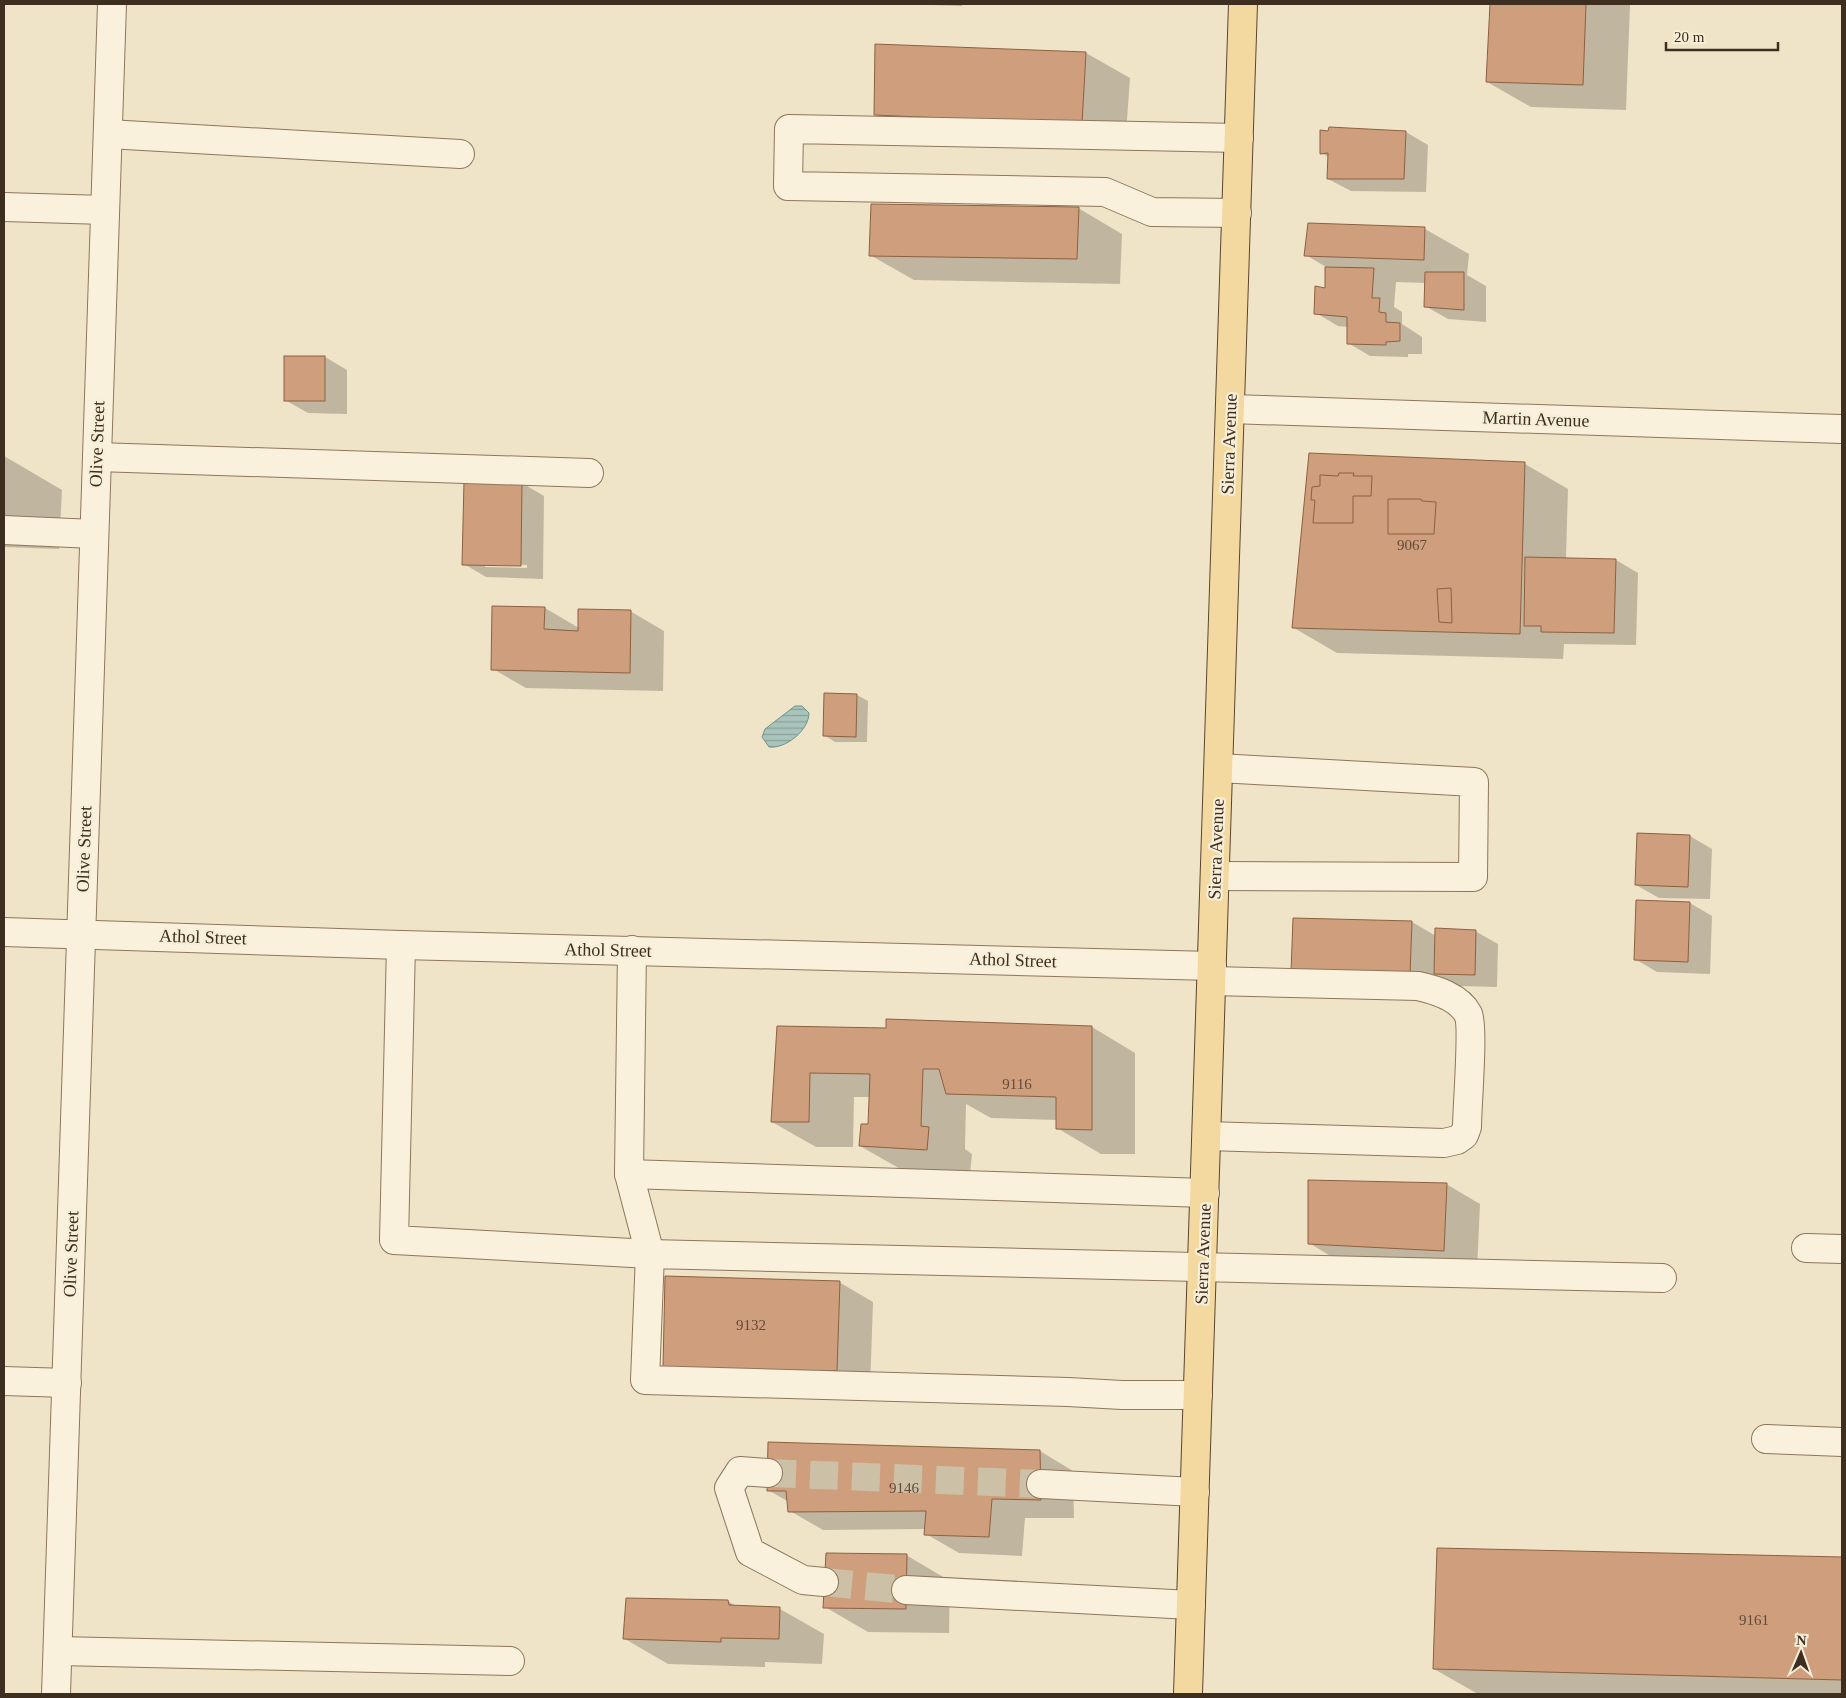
<svg xmlns="http://www.w3.org/2000/svg" width="1846" height="1698" font-family="'Times New Roman',serif">
  <defs>
    <pattern id="water-rules" width="6" height="5" patternUnits="userSpaceOnUse" patternTransform="scale(1.25)"><rect width="6" height="5" fill="#a9c4bc"/><path d="M0 2.5h6" fill="none" stroke="#8ba098"/></pattern>
  </defs>
  <rect width="100%" height="100%" fill="#f0e4c8"/>
  <path fill="url(#water-rules)" stroke="#6f938a" d="M795 706H802L809 713C809 730 786 749 769 747L762 737 765 729Z"/>
  <g fill="#0003" fill-rule="evenodd">
    <path d="M899 4H962V6Z"/>
    <path d="M1491 4H1630L1626 110 1531 107 1487 82Z"/>
    <path d="M1086 53 1130 78 1125 148 919 140 875 114Z"/>
    <path d="M1330 128 1406 132 1428 145 1426 192 1351 191 1328 179 1329 157 1321 153Z"/>
    <path d="M1078 208 1122 234 1120 284 914 280 870 255Z"/>
    <path d="M1425 229 1469 254 1467 275 1486 286V322L1448 319 1425 306 1426 283 1396 282 1394 307 1402 312V324L1422 337V354H1408V357L1370 356 1348 343V327L1338 326 1316 313 1326 289V267L1306 255Z"/>
    <path d="M325 357 347 370V414L308 413 285 400Z"/>
    <path d="M4 456 62 490 59 549 4 547Z"/>
    <path d="M1525 464 1568 489 1566 559 1616 560 1638 573 1636 645 1564 644 1563 659 1337 653 1294 628Z"/>
    <path d="M522 483 544 496 543 579 486 577 464 564ZM485 564 527 565V568L485 567Z"/>
    <path d="M545 608 579 628 630 611 664 631 663 691 526 688 493 669Z"/>
    <path d="M857 695 868 701 867 742H835L824 735Z"/>
    <path d="M1690 836 1712 849 1710 899 1659 898 1636 885Z"/>
    <path d="M1690 903 1712 916 1710 974 1657 972 1635 959Z"/>
    <path d="M1412 922 1436 936 1475 931 1498 944 1497 987 1457 986 1444 978V994L1326 991Z"/>
    <path d="M1092 1027 1135 1053V1154H1101L1057 1128V1120L991 1118 966 1104 965 1149 972 1154 970 1174 904 1171 860 1146 869 1125 870 1097H854L853 1147H816L772 1122 779 1028 888 1029Z"/>
    <path d="M1446 1184 1480 1204 1477 1270 1342 1263 1309 1243Z"/>
    <path d="M839 1282 873 1302 870 1390 698 1387Z"/>
    <path d="M1040 1451 1073 1471 1074 1518H1025L1022 1556 959 1553 926 1534V1529L823 1530 790 1511 789 1502 768 1490Z"/>
    <path d="M1439 1550 1842 1558V1694H1478L1434 1669Z"/>
    <path d="M906 1555 950 1581 949 1633 868 1632 825 1607Z"/>
    <path d="M728 1601 737 1607 780 1609 824 1634 822 1664 765 1662V1667L668 1664 625 1639Z"/>
  </g>
  <g fill="#cf9f7d" stroke="#8d5f41">
    <path d="M1490 4H1586L1583 85 1486 82Z"/>
    <path d="M875 44 1086 52 1082 124 874 115Z"/>
    <path d="M1329 127 1406 131 1404 179H1327L1328 153 1320 154V130L1328 131Z"/>
    <path d="M871 204 1079 207 1077 259 869 256Z"/>
    <path d="M1308 223 1425 227 1424 260 1304 256Z"/>
    <path d="M1325 267 1374 268 1372 298H1380L1379 312 1386 313V322L1400 323V341L1386 342V345L1347 344V317L1314 314 1315 286 1325 288Z"/>
    <path d="M1425 272H1464V310L1424 307Z"/>
    <rect x="284" y="356" width="41" height="45"/>
    <path d="M1309 453 1525 462 1520 634 1292 628Z"/>
    <path d="M1339 473H1354L1353 476H1372L1371 496H1353V523H1313L1315 500H1311L1312 487 1320 486V475L1338 476Z"/>
    <path d="M464 481 522 482 521 566 462 565Z"/>
    <path d="M1388 499H1421L1422 501 1436 502 1434 534H1388Z"/>
    <path d="M1525 557 1616 559 1614 633 1541 632V626H1524Z"/>
    <path d="M1451 588 1452 623 1439 622 1437 589Z"/>
    <path d="M492 606 545 607 544 629 578 631V609L631 610 630 673 491 670Z"/>
    <path d="M824 693 857 694 856 737 823 736Z"/>
    <path d="M1637 833 1690 835 1688 887 1635 885Z"/>
    <path d="M1636 900 1690 902 1688 962 1634 960Z"/>
    <path d="M1293 918 1412 921 1410 975 1291 972Z"/>
    <path d="M1435 928 1476 930 1475 975 1434 974Z"/>
    <path d="M886 1019 1092 1026V1130L1056 1129V1097L946 1094 939 1069H923L921 1126 929 1127 927 1150 859 1146 861 1124H868L870 1074 810 1073 809 1122H771L777 1026 886 1028Z"/>
    <path d="M1308 1180 1447 1183 1444 1251 1308 1244Z"/>
    <path d="M665 1276 840 1281 837 1371 663 1368Z"/>
    <path d="M768 1442 1040 1450 1041 1500 992 1499 989 1537 924 1535 926 1511 788 1512 786 1491H767Z"/>
    <path d="M1437 1548 1842 1557V1680L1433 1669Z"/>
    <path d="M826 1553 907 1554 906 1609 823 1608Z"/>
    <path d="M626 1598 728 1600 729 1605 780 1607 779 1639 721 1638V1642L623 1639Z"/>
  </g>
  <g fill="none" stroke-linecap="round" stroke-linejoin="round">
    <g stroke="#ccc0a6" stroke-width="28" stroke-dasharray="28 14" stroke-linecap="butt">
      <path d="M768 1473 1041 1484"/>
      <path d="M824 1582 906 1590"/>
    </g>
    <g stroke="#8d765c" stroke-width="30">
      <g id="minor">
        <path d="M108 134 460 154"/>
        <path d="M4 207 105 210"/>
        <path d="M1237 213 1152 212 1105 192 788 186 789 129 1239 138"/>
        <path d="M1230 409 1842 429"/>
        <path d="M97 457 589 473"/>
        <path d="M4 530 94 534"/>
        <path d="M1215 876 1473 877 1474 782 1219 768"/>
        <path d="M4 932 401 945 1212 966"/>
        <path d="M401 945 394 1240 650 1254 629 1174 632 950"/>
        <path d="M1207 1136 1444 1143 1457 1140 1464 1135 1467 1127C1467 1108 1474 1026 1468 1014 1459 997 1436 990 1418 986L1212 981"/>
        <path d="M629 1174 1205 1193"/>
        <path d="M1806 1248 1842 1249"/>
        <path d="M4 1381 67 1383"/>
        <path d="M1198 1395H1122L1068 1392 645 1380 650 1254 1662 1278"/>
        <path d="M1766 1439 1842 1442"/>
        <path d="M768 1473 740 1471 729 1488 750 1552 803 1580 824 1582"/>
        <path d="M1041 1484 1195 1492"/>
        <path d="M906 1590 1191 1605"/>
        <path d="M58 1651 510 1661"/>
        <path d="M56 1694 112 4"/>
      </g>
    </g>
    <g stroke="#5b4430" stroke-width="30">
      <path id="major" d="M1188 1694 1243 4"/>
    </g>
    <use href="#minor" stroke="#faf1dc" stroke-width="28"/>
    <use href="#major" stroke="#f3d9a0" stroke-width="28"/>
  </g>
  <g text-anchor="middle" stroke-width="4.5" stroke-linejoin="round" paint-order="stroke">
    <g font-size="15" fill="#624a37">
      <text x="1412" y="550">9067</text>
      <text x="1017" y="1089">9116</text>
      <text x="751" y="1330">9132</text>
      <text x="904" y="1493">9146</text>
      <text x="1754" y="1625">9161</text>
    </g>
    <g font-size="18" fill="#3d2e20" stroke="#f7eed8">
      <text transform="translate(1536 419) rotate(2)" y="6">Martin Avenue</text>
      <text transform="translate(97 444) rotate(-88)" y="6">Olive Street</text>
      <text transform="translate(1229 444) rotate(-88)" y="6">Sierra Avenue</text>
      <text transform="translate(84 849) rotate(-88)" y="6">Olive Street</text>
      <text transform="translate(1216 849) rotate(-88)" y="6">Sierra Avenue</text>
      <text transform="translate(203 937) rotate(2)" y="6">Athol Street</text>
      <text transform="translate(608 950) rotate(1)" y="6">Athol Street</text>
      <text transform="translate(1013 960) rotate(2)" y="6">Athol Street</text>
      <text transform="translate(71 1254) rotate(-88)" y="6">Olive Street</text>
      <text transform="translate(1203 1254) rotate(-88)" y="6">Sierra Avenue</text>
    </g>
  </g>
  <rect width="1846" height="1698" fill="none" stroke="#3d2e20" stroke-width="10"/>
  <g transform="translate(1801 1653) rotate(2)" stroke="#f7eed8" stroke-width="4" paint-order="stroke">
  <path d="M0-4L9 19L0 12L-9 19Z" fill="#3d2e20"/>
  <text y="-8" font-size="14" font-weight="bold" text-anchor="middle" fill="#3d2e20">N</text>
  </g>
  <path d="M1666 42v8h112v-8" fill="none" stroke="#3d2e20" stroke-width="2.5"/>
  <text x="1674" y="42" font-size="15" fill="#3d2e20" stroke="#f7eed8" stroke-width="4" paint-order="stroke">20 m</text>
</svg>
